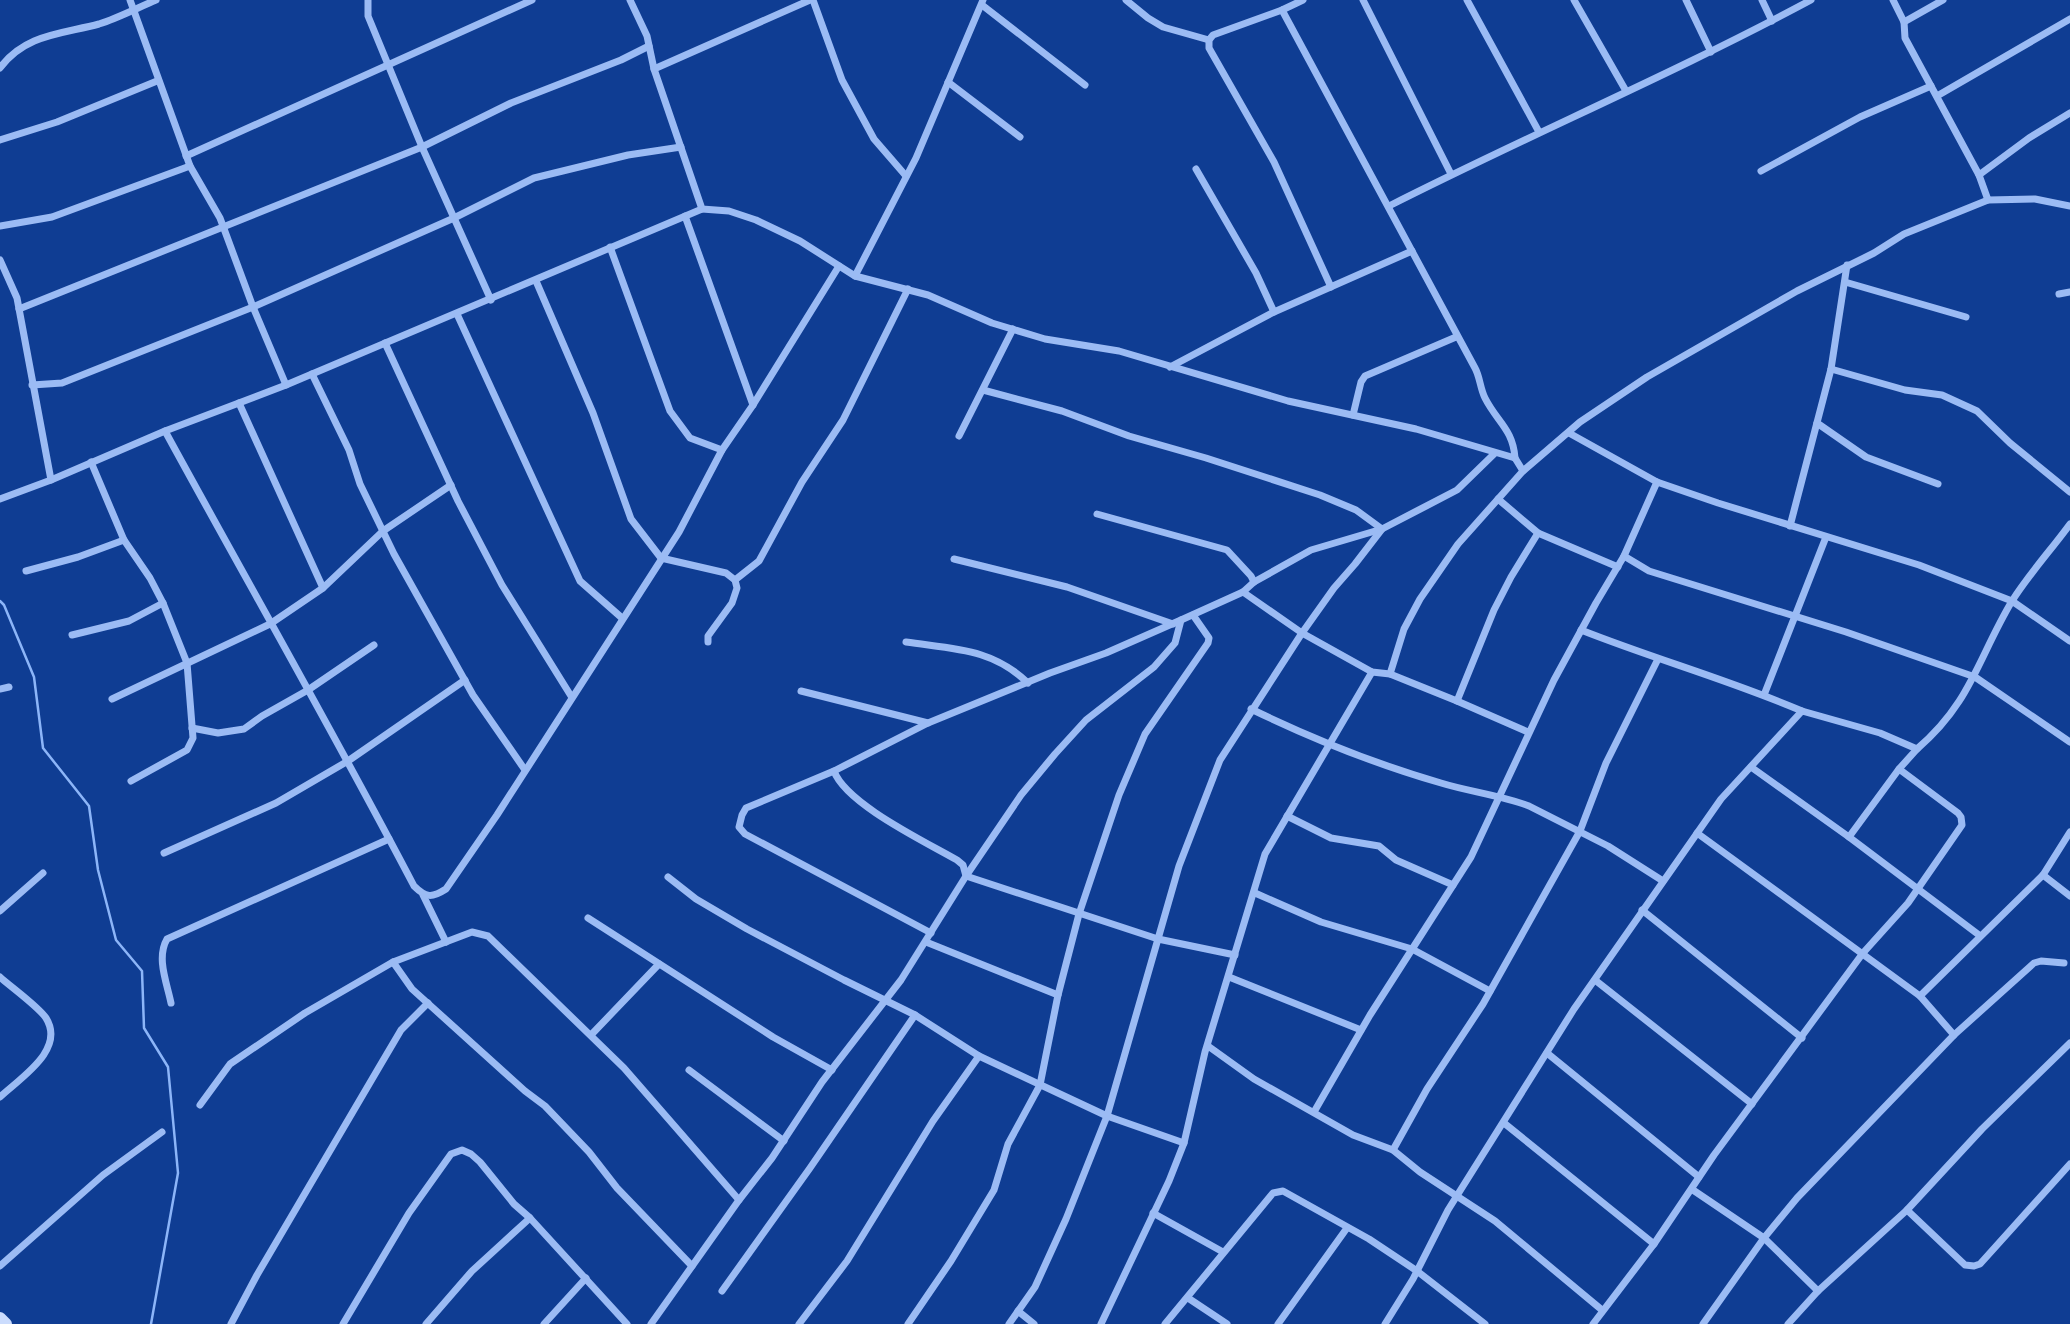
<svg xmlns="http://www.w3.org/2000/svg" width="2070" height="1324" font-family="Manrope,sans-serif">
  <rect width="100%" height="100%" fill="#0f3d93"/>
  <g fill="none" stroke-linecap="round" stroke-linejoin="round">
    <path stroke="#8cb5f8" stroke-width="2.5" d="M0 601 4 605 34 677 43 748 89 806 98 870 116 940 142 971 144 1028 168 1067 178 1173 151 1324"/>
    <g stroke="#9bbbf4" stroke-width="7">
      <path d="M130 0 190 166 220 218 253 307 286 385"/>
      <path d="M368 0V16L422 147 491 300"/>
      <path d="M630 0 647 36 654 69 702 209 729 211 756 220 800 241 855 276 928 295 992 323 1045 339 1119 351 1288 401 1416 429 1515 458 1523 471"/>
      <path d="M813 0 842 80 874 139 906 176"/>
      <path d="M1126 0 1148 18 1163 27 1209 40"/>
      <path d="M1303 0 1282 10 1213 35 1209 40V48L1274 162 1331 287"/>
      <path d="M1363 0 1451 174"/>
      <path d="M1467 0 1539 132"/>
      <path d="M1574 0 1626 91"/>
      <path d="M1686 0 1711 52"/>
      <path d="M1762 0 1772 21"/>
      <path d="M1893 0 1904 22 1905 38 1979 175 1988 200"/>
      <path d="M982 5 1085 85"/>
      <path d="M1282 10C1347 129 1410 249 1475 368 1480 377 1480 388 1485 398 1497 422 1513 429 1515 458"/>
      <path d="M1904 22 1943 0"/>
      <path d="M0 68C25 34 62 34 99 24 118 18 137 8 156 0"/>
      <path d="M654 69 810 0"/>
      <path d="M948 82 1020 137"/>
      <path d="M1937 96 2070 19"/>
      <path d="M0 140 57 122 157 81"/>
      <path d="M186 156 532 0"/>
      <path d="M1196 169 1256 273 1274 312"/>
      <path d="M1761 171 1860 117 1931 86"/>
      <path d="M1979 175 2029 138 2070 113"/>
      <path d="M1389 206C1529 135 1673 74 1811 0"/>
      <path d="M685 216 753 405"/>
      <path d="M0 226 52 217 190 166"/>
      <path d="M610 247 670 411 690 438 722 450"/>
      <path d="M0 260 17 298 51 480"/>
      <path d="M855 276 916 158 983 0"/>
      <path d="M536 281 593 413 631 519 661 558 726 573 735 580 737 588 732 603 708 636V642"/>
      <path d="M1845 282 1966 317"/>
      <path d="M2059 294 2070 292"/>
      <path d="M19 309 422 147 511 103 621 60 649 46"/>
      <path d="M457 314 580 581 622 618"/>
      <path d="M385 343 458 501 502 585 571 696"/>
      <path d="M1170 367 1274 312 1412 251"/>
      <path d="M1831 369 1905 390 1942 395 1977 411 2010 443 2070 492"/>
      <path d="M312 374 349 450 360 484 394 554 473 695 525 770"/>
      <path d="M32 385 62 383 253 307 454 218 534 178 628 155 681 147"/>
      <path d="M983 390 1062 411 1129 436 1206 458 1320 495 1356 510 1382 529 1355 564 1334 588 1302 633 1220 760 1179 866 1107 1116 1066 1219 1035 1287 1009 1324"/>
      <path d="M239 403 323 588"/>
      <path d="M1353 415 1361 382 1365 376 1456 337"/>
      <path d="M1817 423 1866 457 1938 484"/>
      <path d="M165 431C248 583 334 733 414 886 426 898 432 898 446 889L497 815 679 532 722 450 753 405 839 266"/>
      <path d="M1569 433 1657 482 1718 503 1919 565 2012 601 2070 641"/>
      <path d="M959 436 1013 329"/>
      <path d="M91 462 124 540 150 578 163 603 187 663 193 738 187 750 131 781"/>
      <path d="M0 499 51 480 165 431 286 385 702 209"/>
      <path d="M1498 499 1538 533"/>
      <path d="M1097 514 1227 550 1251 576 1254 582"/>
      <path d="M1790 526 1831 369 1847 265"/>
      <path d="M1624 556 1649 571 1846 632 1975 677 2070 742"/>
      <path d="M954 559 1067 587 1173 624"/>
      <path d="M26 571 78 557 124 540"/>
      <path d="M735 580 759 561 802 482 843 420 908 289"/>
      <path d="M1243 592 1302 633 1372 672 1390 674 1457 701 1528 732"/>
      <path d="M1581 630C1654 659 1730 680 1802 711"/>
      <path d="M72 635 129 621 163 603"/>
      <path d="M906 642C953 649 992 648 1028 683"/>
      <path d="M1390 674 1404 629 1420 599 1458 544 1523 471 1580 422 1647 377 1797 291 1874 253 1904 234 1988 200 2035 199 2070 206"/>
      <path d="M0 689 9 687"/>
      <path d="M801 691 928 723"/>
      <path d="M1764 695 1826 537"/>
      <path d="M112 699 270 624 323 588 383 531 451 485"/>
      <path d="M1457 701 1494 610 1511 577 1538 533 1618 567"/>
      <path d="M1251 709C1313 739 1375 764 1441 783 1470 792 1501 795 1529 806L1608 846 1663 881"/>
      <path d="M192 728 218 733 244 729 262 716 308 690 374 645"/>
      <path d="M1751 767 1849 837 1979 935"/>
      <path d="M834 771C846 804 926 842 957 860L963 865 966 876 1158 939 1235 955"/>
      <path d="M1287 816 1331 838 1379 846 1396 860 1453 885"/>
      <path d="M1697 833 1920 996 1954 1035"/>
      <path d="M1849 837 1899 769 1917 749"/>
      <path d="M164 853 276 803 348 761 465 680"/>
      <path d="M2043 875 2070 896"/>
      <path d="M668 877 696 899 747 929 844 980 915 1015 979 1056 1107 1116 1184 1143"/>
      <path d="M1255 893 1321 922 1412 949 1490 991"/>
      <path d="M423 895 446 942"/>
      <path d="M1642 910 1802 1038"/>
      <path d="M0 911 43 873"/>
      <path d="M588 918 773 1037 832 1070"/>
      <path d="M931 933 745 834 739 827 742 815 746 808 834 771 928 723 1050 673 1106 653 1181 620"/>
      <path d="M926 942 1058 995"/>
      <path d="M393 962 412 989 525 1091 545 1106 589 1152 617 1188 692 1266"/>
      <path d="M0 977C11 987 39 1007 46 1018 66 1050 20 1078 0 1097"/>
      <path d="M1229 977 1361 1030"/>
      <path d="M1595 980 1752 1104"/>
      <path d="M1920 996 2043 875 2070 832"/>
      <path d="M171 1003C167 983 156 958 167 939L389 839"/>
      <path d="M591 1035 659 964"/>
      <path d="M1208 1046 1254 1079 1353 1135 1393 1150 1420 1172 1495 1221 1602 1310"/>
      <path d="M1547 1053 1699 1177"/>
      <path d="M689 1070 784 1141"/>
      <path d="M200 1105 230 1064 305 1013 393 962 472 932 488 936 624 1068 739 1200"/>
      <path d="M1314 1112 1370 1015 1471 857 1554 680 1596 603 1624 556 1657 482"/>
      <path d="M1504 1123 1654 1244"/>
      <path d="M1393 1150 1427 1089 1483 1004 1580 831 1606 763 1658 659"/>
      <path d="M1693 1190 1764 1238 1818 1291"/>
      <path d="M1907 1210 1965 1265 1974 1266 1980 1264 2070 1164"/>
      <path d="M1153 1213 1223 1252"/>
      <path d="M0 1266 103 1175 162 1132"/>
      <path d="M722 1291 810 1168 915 1015"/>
      <path d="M1188 1298 1227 1324"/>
      <path d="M1018 1311 1034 1324"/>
      <path d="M231 1324 257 1275 378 1069 401 1030 428 1003"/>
      <path d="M343 1324 409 1213 451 1154 462 1150 471 1154 480 1162 514 1204 530 1218 627 1324"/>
      <path d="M426 1324 472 1271 530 1218"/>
      <path d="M544 1324 586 1278"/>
      <path d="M651 1324 739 1200 772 1158 822 1082 901 980 966 876 1021 795 1055 754 1086 720 1154 667 1175 643 1181 620 1243 592 1254 582 1311 550 1382 529 1457 490 1494 454"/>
      <path d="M799 1324 847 1261 933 1121 979 1056"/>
      <path d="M908 1324 951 1261 994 1190 1008 1144 1040 1085 1058 995 1079 914 1119 795 1145 734 1208 643 1209 638 1193 615"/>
      <path d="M1101 1324 1169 1181 1184 1143 1205 1052 1265 854 1372 672"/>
      <path d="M1165 1324 1273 1193 1283 1191 1369 1239 1417 1271 1485 1324"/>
      <path d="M1278 1324 1347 1228"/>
      <path d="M1385 1324 1413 1279 1448 1210 1574 1009 1721 799 1802 711 1880 733 1917 749C1971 703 1978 658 2012 601 2029 574 2051 550 2070 524"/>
      <path d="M1593 1324 1654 1244 1714 1155 1863 953 1908 903 1962 825 1961 817 1958 813 1899 769"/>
      <path d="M1703 1324 1764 1238 1797 1198 1954 1035 2034 963 2041 961 2064 963"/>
      <path d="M1788 1324 1818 1291 1907 1210 1982 1129 2070 1043"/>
    </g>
    <path stroke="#cbdcfd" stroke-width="12" d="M0 1318 6 1324"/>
  </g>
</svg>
